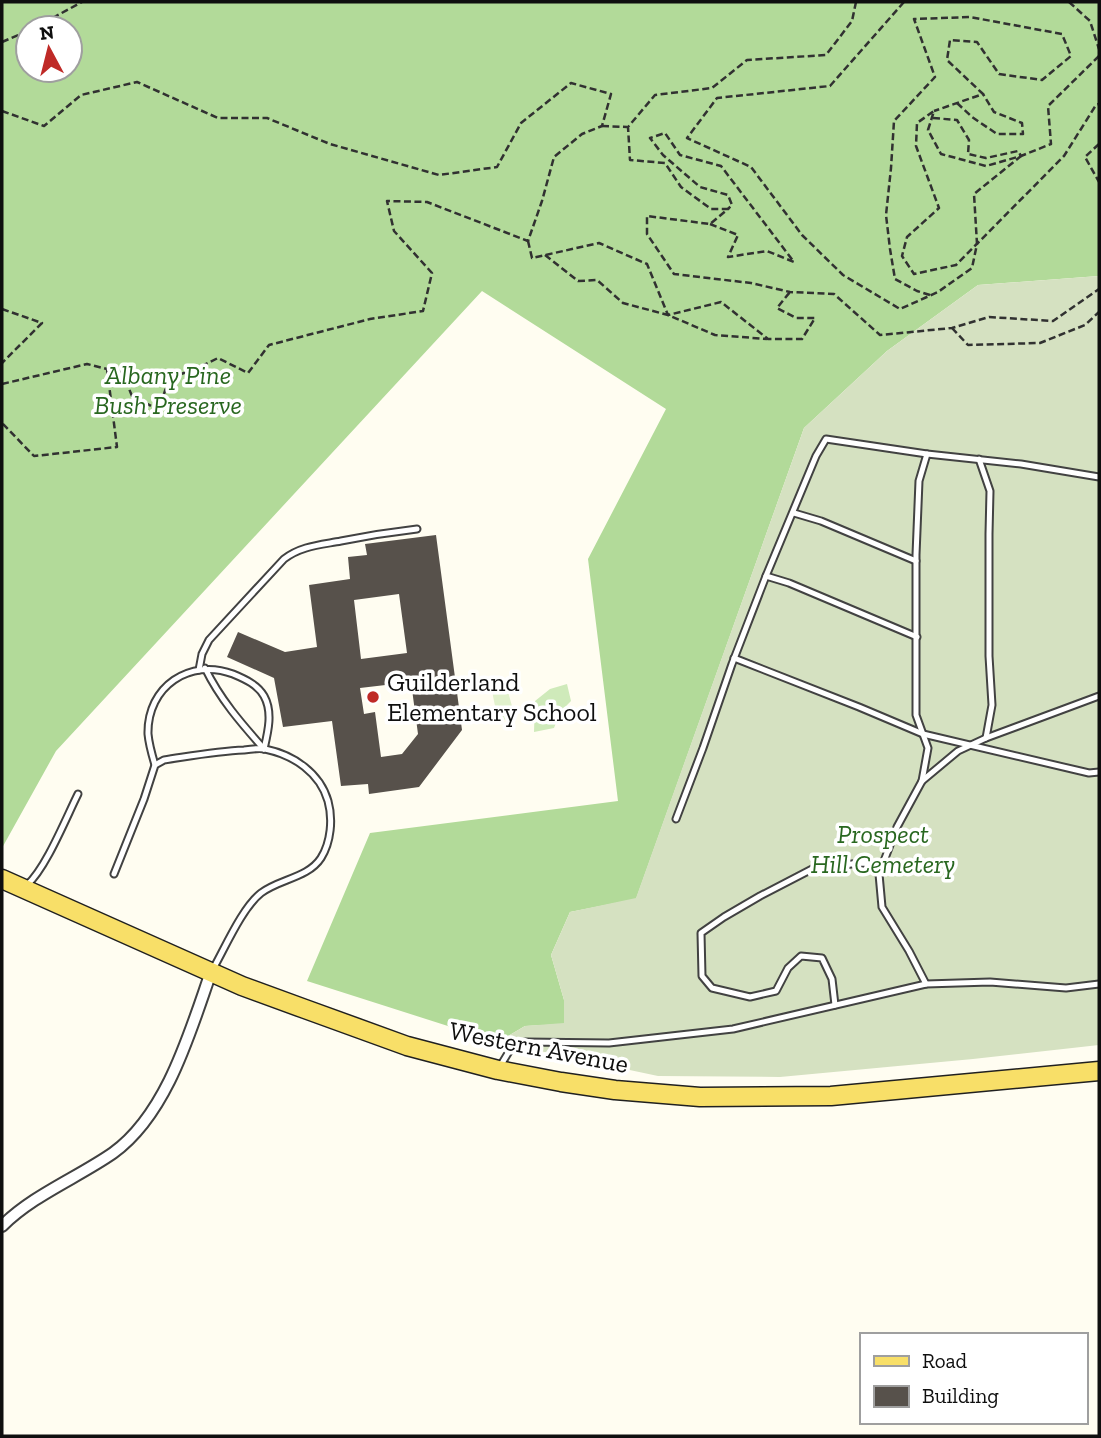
<svg xmlns="http://www.w3.org/2000/svg" width="1101" height="1438" font-family="'Zilla Slab',serif">
  <rect width="100%" height="100%" fill="#fffdf1"/>
  <path fill="#cfeaba" d="M567 684 571 701 560 712 554 728 534 732 535 701 550 689Z"/>
  <path fill="#b2da99" fill-rule="evenodd" d="M2 2H1099V276L978 285 887 351 804 428 636 899 570 912 551 955 564 1000V1024L525 1026 498 1042 307 981 370 833 618 801 588 559 666 409 482 291 56 751 2 848ZM28 28H70V70H28Z"/>
  <path fill="#d5e1c1" d="M1099 276V1045L973 1059 780 1077 658 1076 498 1042 525 1026 564 1023V1000L551 955 570 912 636 898 804 428 887 351 978 285Z"/>
  <path fill="#e1f1cc" d="M507 688 515 717 498 721 492 691Z"/>
  <path fill="#57514b" fill-rule="evenodd" d="M436 535 462 730 419 787 369 794 368 784 341 786 332 721 283 727 274 678 227 657 238 632 285 652 317 647 309 585 350 579 348 557 367 555 365 544ZM399 594 407 653 361 659 354 600ZM411 682 418 734 402 754 381 757 375 712 364 714 360 688Z"/>
  <g fill="none" stroke-linecap="round" stroke-linejoin="round">
    <g stroke="#424242" stroke-width="9">
      <g id="lane">
        <path d="M979 459 990 491 989 534V656L992 705 986 738"/>
        <path d="M794 513 821 521 916 561"/>
        <path d="M766 576 789 583 917 637"/>
        <path d="M734 658 859 707 923 734 1089 773 1099 772"/>
        <path d="M205 668C220 699 241 723 264 749"/>
        <path d="M199 670 202 654 209 640 284 559C301 546 320 545 341 541 366 536 391 532 417 529"/>
        <path d="M155 765C152 755 149 745 148 734 147 686 190 658 233 674 245 679 258 685 264 696 273 712 268 732 264 749"/>
        <path d="M922 781 958 751 986 738 1099 696"/>
        <path d="M676 819 703 748 732 664 766 576 816 456 826 439 927 454"/>
        <path d="M114 874 144 799 155 765 164 760C191 756 217 751 244 750 251 749 259 748 265 749 294 755 320 773 328 801 333 819 331 842 321 858 308 878 279 879 261 893 242 908 225 948 213 969"/>
        <path d="M27 885C46 868 66 818 78 794"/>
        <path d="M926 984 909 951 882 907 879 874 897 827 922 781 928 748 916 715V555L919 481 927 454 1021 464 1099 477"/>
        <path d="M835 1005 832 979 822 958 801 956 788 968 776 991 750 997 712 988 702 976 701 933 724 917 760 896 814 868 861 863 883 865"/>
        <path d="M499 1068 513 1045 526 1042 609 1043 733 1029 926 984 990 982 1066 988 1099 984"/>
      </g>
    </g>
    <g stroke="#424242" stroke-width="14">
      <path id="street" d="M2 1226C33 1195 77 1178 113 1153 167 1114 190 1032 211 972"/>
    </g>
    <g stroke="#202020" stroke-width="21">
      <path id="primary" d="M2 879 242 986 305 1009 407 1046 498 1070 561 1082 615 1090 700 1097 831 1096 1099 1071"/>
    </g>
    <g stroke="#313131" stroke-width="2.5" stroke-dasharray="7 3.5" stroke-linecap="butt">
      <path d="M856 2 852 21 826 55 747 60 712 88 655 95 628 127 630 160 665 163 681 187 711 209H728L710 224 647 216V234L674 274 751 283 790 292 834 294 880 335 952 328 989 317 1053 321 1099 289"/>
      <path d="M904 2 830 86 717 98 687 138 751 167 802 235 843 275 900 309 938 292 972 268 977 244 974 194 1021 156"/>
      <path d="M1069 2 1090 21 1099 49"/>
      <path d="M34 28 82 2"/>
      <path d="M2 42 28 31"/>
      <path d="M1099 56 1048 106 1051 144 1021 156 986 166 941 154 928 130 934 111 917 123 916 146 939 208 907 237 902 256 914 274 956 265 1064 156 1096 105 1099 104"/>
      <path d="M957 103 972 117 997 134H1023L1022 123 994 112 983 94"/>
      <path d="M2 111 44 126 81 95 137 82 218 118H267L330 144 439 175 497 167 521 123 571 83 611 94 602 126 582 134 554 157 542 201 528 241 427 202 387 201 394 231 432 273 423 311 370 319 269 345 248 373 218 358 196 369 169 378 159 410 132 396 122 372 107 369 117 447 34 456 2 423"/>
      <path d="M933 118 957 120 969 140 968 154 986 158 1018 151 1021 156"/>
      <path d="M602 126 627 127"/>
      <path d="M1099 144 1085 157 1099 182"/>
      <path d="M710 224 738 235 728 257 767 251 794 262 721 166 680 155 665 133 650 138 663 155 700 187 728 195 732 205 728 209"/>
      <path d="M528 241 532 258 599 243 647 264 668 315 721 302 768 339H802L815 318H796L777 308 790 292"/>
      <path d="M545 255 578 281 597 280 623 303 668 315 715 335 767 339"/>
      <path d="M930 295 917 291 895 279 890 249 886 215 891 168 894 121 935 77 914 19 970 17 1062 34 1071 56 1042 80 999 74 977 42 950 40 947 60 983 94 934 111"/>
      <path d="M2 309 42 323 2 363"/>
      <path d="M952 328 968 345 1040 343 1085 325 1099 312"/>
      <path d="M2 384 87 364 107 369"/>
    </g>
    <use href="#lane" stroke="#fff" stroke-width="5"/>
    <use href="#street" stroke="#fff" stroke-width="10"/>
    <use href="#primary" stroke="#f8df68" stroke-width="18"/>
  </g>
  <circle fill="#bf2a27" stroke="#fff" stroke-width="2.5" cx="373" cy="697" r="7"/>
  <g text-anchor="middle" stroke-width="7" stroke-linejoin="round" paint-order="stroke">
    <g font-size="26" font-style="italic" fill="#28671f" stroke="#fff">
      <text x="168" y="384">Albany Pine<tspan x="168" dy="30">Bush Preserve</tspan></text>
      <text x="883" y="843">Prospect<tspan x="883" dy="30">Hill Cemetery</tspan></text>
    </g>
    <g font-size="26" fill="#0f0f0f" stroke="#fff" text-anchor="start">
      <text x="387" y="691">Guilderland<tspan x="387" dy="30">Elementary School</tspan></text>
    </g>
    <g font-size="26" fill="#0f0f0f" stroke="#fff">
      <text transform="translate(539 1047) rotate(11)" y="9">Western Avenue</text>
    </g>
  </g>
  <rect width="1101" height="1438" fill="none" stroke="#0f0f0f" stroke-width="7"/>
  <rect x="860" y="1333" width="228" height="91" fill="#ffffff" stroke="#9f9f9f" stroke-width="2"/>
  <rect x="874" y="1356" width="35" height="10" fill="#f8df68" stroke="#9f9f9f" stroke-width="2"/>
  <text x="922" y="1368" font-size="21" fill="#0f0f0f">Road</text>
  <rect x="874" y="1386" width="35" height="21" fill="#57514b" stroke="#9f9f9f" stroke-width="2"/>
  <text x="922" y="1403" font-size="21" fill="#0f0f0f">Building</text>
  <g transform="translate(49 49) rotate(353)"><circle r="33" fill="#ffffff" stroke="#9f9f9f" stroke-width="2"/>
  <path d="M0-5L12 26L0 18L-12 26Z" fill="#bf2a27"/>
  <text y="-10" font-size="19" font-weight="bold" text-anchor="middle" fill="#0f0f0f">N</text>
  </g>
</svg>
